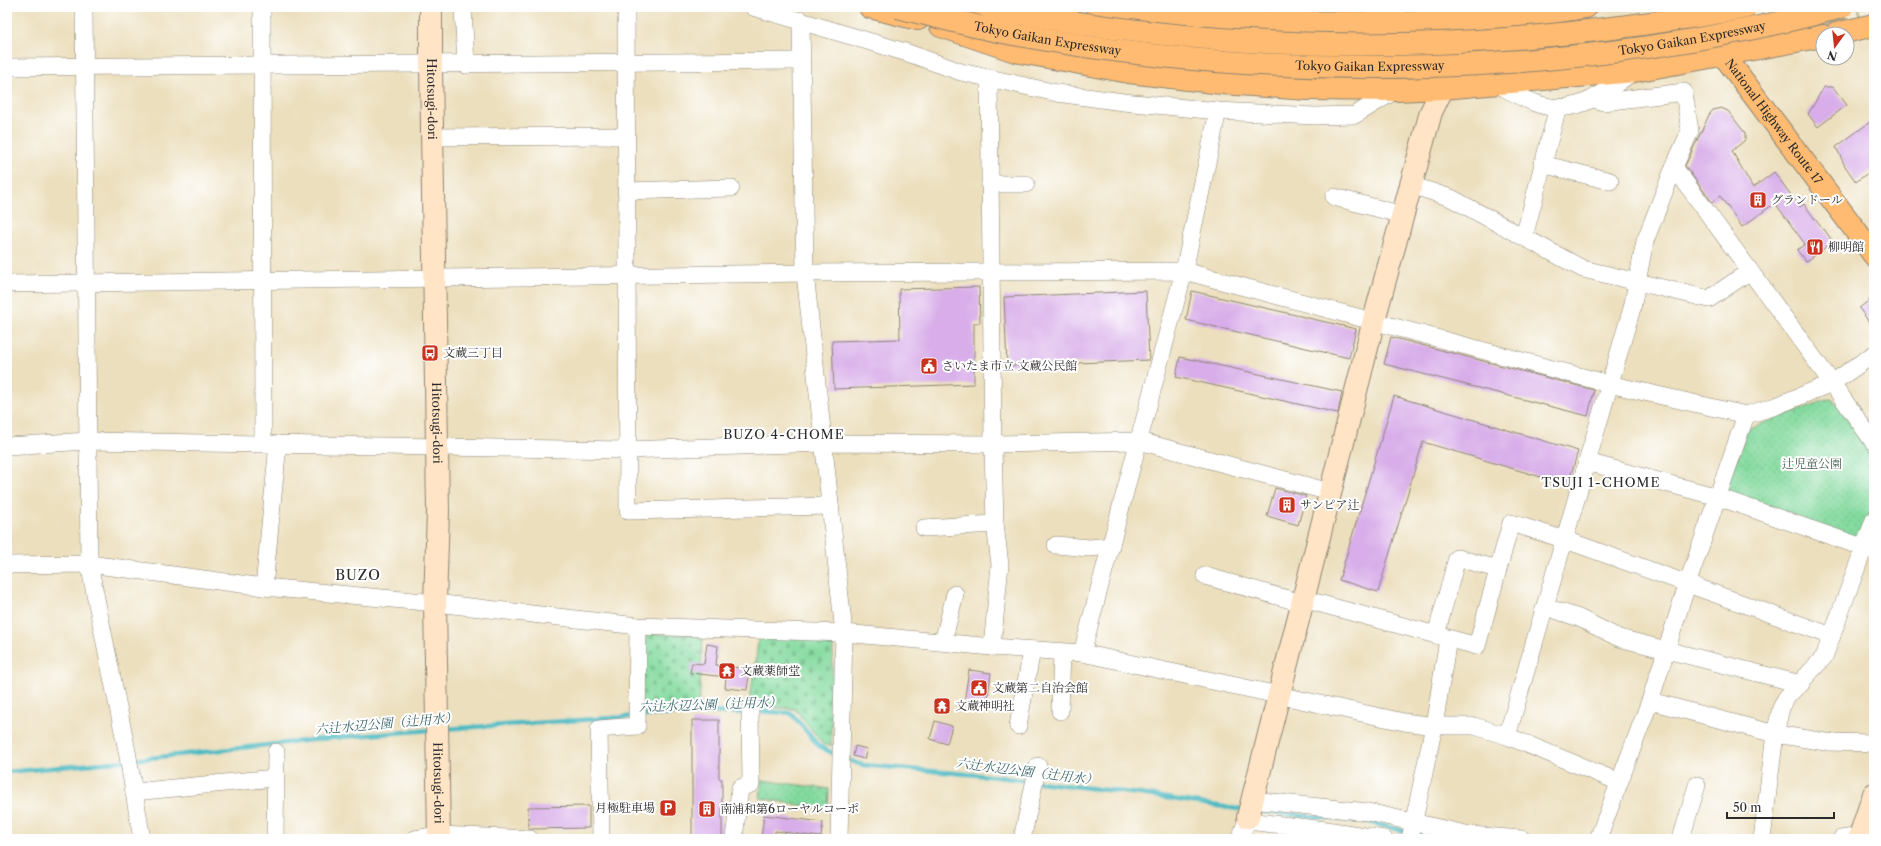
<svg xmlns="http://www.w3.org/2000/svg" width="1881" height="846" font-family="'Libre Caslon Text','Noto Serif JP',serif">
  <defs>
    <pattern id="cemetery-stones" width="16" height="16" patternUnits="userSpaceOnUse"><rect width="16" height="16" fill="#83da9e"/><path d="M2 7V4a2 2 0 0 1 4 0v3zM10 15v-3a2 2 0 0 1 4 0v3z" fill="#71bb88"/></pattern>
    <pattern id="park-dots" width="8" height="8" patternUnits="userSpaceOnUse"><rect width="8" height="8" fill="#83da9e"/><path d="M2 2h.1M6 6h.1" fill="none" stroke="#71bb88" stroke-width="1.8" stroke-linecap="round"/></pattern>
  </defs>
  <rect width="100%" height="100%" fill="#fff"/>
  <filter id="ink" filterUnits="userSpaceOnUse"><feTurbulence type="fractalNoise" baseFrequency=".025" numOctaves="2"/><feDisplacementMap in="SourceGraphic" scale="8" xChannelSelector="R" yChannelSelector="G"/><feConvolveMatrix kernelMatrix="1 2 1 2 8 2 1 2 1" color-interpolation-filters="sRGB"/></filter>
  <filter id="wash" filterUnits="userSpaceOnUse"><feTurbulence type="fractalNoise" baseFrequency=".012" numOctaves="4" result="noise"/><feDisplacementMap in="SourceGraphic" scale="16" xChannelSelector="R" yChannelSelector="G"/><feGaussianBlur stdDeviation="0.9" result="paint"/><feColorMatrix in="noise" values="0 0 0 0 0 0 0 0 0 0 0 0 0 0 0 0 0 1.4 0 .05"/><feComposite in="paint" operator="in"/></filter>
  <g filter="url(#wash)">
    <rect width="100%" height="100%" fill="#ecdfbd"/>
    <g fill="url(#cemetery-stones)" stroke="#578264">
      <path d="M642 634 703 635 699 708 637 715Z"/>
      <path d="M759 636 833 639 831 746 823 744 795 709 749 706Z"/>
    </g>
    <g fill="url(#park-dots)" stroke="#578264">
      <path d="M1832 398 1874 454V500L1863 536 1856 538 1728 495 1726 490 1747 429Z"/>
      <path d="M762 780 829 789 828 810 760 798Z"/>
    </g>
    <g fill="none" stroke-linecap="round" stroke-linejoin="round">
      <g stroke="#4bbac3" stroke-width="4.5">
        <path d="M754 711 791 713 819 746 836 755"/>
        <path d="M443 729 702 712 747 713"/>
        <path d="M845 759 863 765 989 776 1140 794 1244 810"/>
        <path d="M132 760 330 738 431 730"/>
        <path d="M7 772 125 761"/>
        <path d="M1255 811 1369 822 1408 832"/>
        <path d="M1415 833 1438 839"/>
      </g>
    </g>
    <g id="blocks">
      <g fill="#d8ade9">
        <path d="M1824 87H1833L1847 105 1818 127 1808 114Z"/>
        <path d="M1721 108 1728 111 1745 133V140L1732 151 1753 188 1774 172 1800 207 1804 204 1823 230 1824 229 1833 242 1806 262 1797 250 1805 244 1775 203 1742 227 1720 196 1712 202 1685 166 1709 115 1713 110Z"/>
        <path d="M1874 119V168L1856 182 1845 166 1836 147Z"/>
        <path d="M979 287 980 323H974V384L834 389 832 341 900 339 899 289Z"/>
        <path d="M1146 291 1149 360 1007 366 1004 297Z"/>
        <path d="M1192 291 1356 329 1349 358 1186 320Z"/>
        <path d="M1874 297V329L1859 308Z"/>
        <path d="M1391 337 1594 390 1588 416 1384 364Z"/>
        <path d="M1180 357 1342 392 1338 413 1176 377Z"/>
        <path d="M1394 396 1578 451 1568 485 1423 442 1378 592 1339 580Z"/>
        <path d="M1275 488 1306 496 1298 525 1267 516Z"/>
        <path d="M707 644 718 646 716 665 750 669 747 690 725 688 726 677 690 673 692 663 704 664Z"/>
        <path d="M969 670 991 673 987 705 964 702Z"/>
        <path d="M692 720H719V779H722V839H692Z"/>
        <path d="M935 721 952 726 947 744 930 739Z"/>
        <path d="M855 746 867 749 864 759 853 756Z"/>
        <path d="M589 806V828L529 829 528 807Z"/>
        <path d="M764 815 823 822 821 837 775 831V839H761Z"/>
      </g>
    </g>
  </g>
  <g filter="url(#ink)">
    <use href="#blocks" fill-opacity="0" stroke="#8c8574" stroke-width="1"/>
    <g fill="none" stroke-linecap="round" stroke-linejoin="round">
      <g stroke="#c5bba0" stroke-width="22" stroke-dasharray="22 11" stroke-linecap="butt">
        <path d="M1728 14 1763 7"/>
        <path d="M1824 17 1858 7"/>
      </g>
      <g stroke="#8c8574" stroke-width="18">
        <g id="street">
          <path d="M84 7 89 564 127 751 142 839"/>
          <path d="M262 7 263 443"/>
          <path d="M463 7 466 65"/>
          <path d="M626 7 628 511 830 506"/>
          <path d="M753 7 908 53 961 72 1057 93 1123 102 1218 111 1314 116 1355 115 1396 90"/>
          <path d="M1387 7 1404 23"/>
          <path d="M801 20 805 273 844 633 839 839"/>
          <path d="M7 67 801 61"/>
          <path d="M989 78 993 444 995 524 1000 565 992 647"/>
          <path d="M1493 82C1507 89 1521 98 1535 103 1575 118 1604 93 1634 71"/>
          <path d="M432 137 626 136"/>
          <path d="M1542 164 1610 181"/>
          <path d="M1674 167 1832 383 1874 443"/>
          <path d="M990 184H1026"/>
          <path d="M1411 185 1451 198 1583 269 1709 299 1750 271"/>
          <path d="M626 191 731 188"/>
          <path d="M1334 197 1403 215"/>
          <path d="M1524 237 1558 107"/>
          <path d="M7 284 805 273 1184 271 1609 384 1746 415 1776 406 1832 383 1874 354"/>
          <path d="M7 446 88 441 627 450 823 443 993 444 1139 441 1330 492"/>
          <path d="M1587 462 1718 497 1874 551"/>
          <path d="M924 528 995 524"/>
          <path d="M1056 545 1089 548 1111 546"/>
          <path d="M7 565 89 564 264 587 435 603 638 626 844 633 992 647 1082 653 1404 722 1434 726H1474L1507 736 1619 782"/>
          <path d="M1205 576 1302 603"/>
          <path d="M264 587 278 444"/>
          <path d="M1303 599 1477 646 1511 523 1566 540 1832 636"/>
          <path d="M1546 607 1579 618 1619 638 1801 684"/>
          <path d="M1436 635 1457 558 1498 569"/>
          <path d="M943 642 955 594"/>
          <path d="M1082 653 1184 271 1218 111"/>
          <path d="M1650 701 1775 734 1826 742 1874 743"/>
          <path d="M1060 711 1062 652"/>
          <path d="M1018 726 1032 650"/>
          <path d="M1507 736 1632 308 1645 241 1674 167 1690 131 1684 92 1603 102 1594 99"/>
          <path d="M134 792 275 778"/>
          <path d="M1252 800 1368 812 1470 835 1522 839"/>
          <path d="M1247 821 1326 830 1384 839"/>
          <path d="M275 839 276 752"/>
          <path d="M415 839 439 835 530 839"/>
          <path d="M601 839 599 729 637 726 638 626"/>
          <path d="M734 839 740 788 751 784 750 710"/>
          <path d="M1022 839 1038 766"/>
          <path d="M1240 839 1248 817"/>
          <path d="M1410 839 1434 726 1448 639"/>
          <path d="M1598 839 1650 701 1689 579 1746 415"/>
          <path d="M1681 839 1697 785"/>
          <path d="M1762 839 1775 734 1781 708 1786 698 1824 657 1874 520"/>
          <path d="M1841 839 1874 834"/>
        </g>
      </g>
      <g stroke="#8c8574" stroke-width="24">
        <g id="secondary">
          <path id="s1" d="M431 7V65L438 511 435 603 439 839"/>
          <path d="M1248 817 1374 320 1431 112 1482 7"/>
          <path d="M1859 839 1874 794"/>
        </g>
      </g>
      <g stroke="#8c8574" stroke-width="24">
        <g id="highway">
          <path d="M870 7 918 19"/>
          <path d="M965 7 1007 15"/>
          <path d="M1097 7 1258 22 1404 23 1542 14 1586 7"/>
          <path d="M941 26 1015 51 1129 72 1222 83 1308 89 1396 90 1443 88 1634 71 1823 36"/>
          <path d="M1836 34 1874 25"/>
          <path id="s2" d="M1716 45 1874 255"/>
        </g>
      </g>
      <use href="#street" stroke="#fff" stroke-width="17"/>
      <use href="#secondary" stroke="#ffe4c6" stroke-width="22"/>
      <use href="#highway" stroke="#ffbb71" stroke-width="22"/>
      <g stroke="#8c8574" stroke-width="24" stroke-linecap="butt">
        <g id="highway-bridge">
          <path id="s3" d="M898 7C938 17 978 28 1019 35 1285 85 1581 77 1842 7"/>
          <path d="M988 7C1196 49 1411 55 1621 27 1663 21 1705 16 1746 7"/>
        </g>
      </g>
      <use href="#highway-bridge" stroke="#ffbb71" stroke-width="22"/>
    </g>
  </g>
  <defs>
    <g id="building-square" transform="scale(0.9)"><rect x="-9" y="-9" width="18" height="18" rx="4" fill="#c8321e" stroke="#fff"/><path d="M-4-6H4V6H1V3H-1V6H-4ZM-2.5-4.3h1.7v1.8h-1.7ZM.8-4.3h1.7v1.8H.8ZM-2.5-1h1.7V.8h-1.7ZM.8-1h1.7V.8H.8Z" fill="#fff"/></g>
    <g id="restaurant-square" transform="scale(0.9)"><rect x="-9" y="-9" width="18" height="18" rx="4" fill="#c8321e" stroke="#fff"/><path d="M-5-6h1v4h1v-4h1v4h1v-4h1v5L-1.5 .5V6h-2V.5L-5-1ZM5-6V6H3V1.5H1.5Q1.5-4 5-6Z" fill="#fff"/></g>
    <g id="bus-square" transform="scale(0.9)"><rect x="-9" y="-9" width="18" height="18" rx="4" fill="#c8321e" stroke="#fff"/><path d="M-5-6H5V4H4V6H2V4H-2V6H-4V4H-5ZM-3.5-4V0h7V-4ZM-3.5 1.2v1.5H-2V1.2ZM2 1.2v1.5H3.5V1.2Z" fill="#fff"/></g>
    <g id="civic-square" transform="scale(0.9)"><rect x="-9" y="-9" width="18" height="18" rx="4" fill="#c8321e" stroke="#fff"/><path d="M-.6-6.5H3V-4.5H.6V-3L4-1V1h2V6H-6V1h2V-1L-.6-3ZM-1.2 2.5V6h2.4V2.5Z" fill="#fff"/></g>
    <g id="temple-square" transform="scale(0.9)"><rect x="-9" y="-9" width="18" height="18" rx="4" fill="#c8321e" stroke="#fff"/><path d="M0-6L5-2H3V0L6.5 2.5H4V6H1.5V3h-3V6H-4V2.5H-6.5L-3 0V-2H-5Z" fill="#fff"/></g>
    <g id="parking-square" transform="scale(0.9)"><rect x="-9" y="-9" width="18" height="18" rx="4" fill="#c8321e" stroke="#fff"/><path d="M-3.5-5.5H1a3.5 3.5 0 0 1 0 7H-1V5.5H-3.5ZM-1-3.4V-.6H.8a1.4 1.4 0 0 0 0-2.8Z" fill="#fff"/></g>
  </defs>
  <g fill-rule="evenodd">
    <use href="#building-square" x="1758" y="200"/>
    <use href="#restaurant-square" x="1815" y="247"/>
    <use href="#bus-square" x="430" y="353"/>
    <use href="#civic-square" x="929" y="366"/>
    <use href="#building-square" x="1287" y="505"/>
    <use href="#temple-square" x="727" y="671"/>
    <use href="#civic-square" x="979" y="688"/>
    <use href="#temple-square" x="942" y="706"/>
    <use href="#parking-square" x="668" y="808"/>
    <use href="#building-square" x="707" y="809"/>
  </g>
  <g text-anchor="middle" stroke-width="4" stroke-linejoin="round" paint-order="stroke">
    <g font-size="12" fill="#2b2b2b" stroke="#fff">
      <text dy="4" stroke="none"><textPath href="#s3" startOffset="801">Tokyo Gaikan Expressway</textPath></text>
      <text dy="4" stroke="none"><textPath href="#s3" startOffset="153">Tokyo Gaikan Expressway</textPath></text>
      <text dy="4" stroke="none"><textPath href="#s3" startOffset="477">Tokyo Gaikan Expressway</textPath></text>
      <text dy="4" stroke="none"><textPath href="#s1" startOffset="92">Hitotsugi-dori</textPath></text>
      <text dy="4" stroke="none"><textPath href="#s2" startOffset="96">National Highway Route 17</textPath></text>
      <text dy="4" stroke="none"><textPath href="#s1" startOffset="416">Hitotsugi-dori</textPath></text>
      <text dy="4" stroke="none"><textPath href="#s1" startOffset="776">Hitotsugi-dori</textPath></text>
    </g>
    <g font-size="12" fill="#2b2b2b" stroke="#fff" text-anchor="start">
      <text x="1771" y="204">グランドール</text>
      <text x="1828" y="251">柳明館</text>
      <text x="443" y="357">文蔵三丁目</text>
      <text x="942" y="370">さいたま市立 文蔵公民館</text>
      <text x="1300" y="509">サンピア辻</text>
      <text x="740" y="675">文蔵薬師堂</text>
      <text x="992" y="692">文蔵第二自治会館</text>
      <text x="955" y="710">文蔵神明社</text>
      <text x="655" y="812" text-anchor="end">月極駐車場</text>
      <text x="720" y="813">南浦和第6ローヤルコーポ</text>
    </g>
    <g font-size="12" fill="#45604e" stroke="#fff">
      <text x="1812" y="468">辻児童公園</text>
    </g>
    <g font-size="13" letter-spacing="1" fill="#2b2b2b" stroke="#fff">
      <text x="784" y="439">BUZO 4-CHOME</text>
      <text x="1601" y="487">TSUJI 1-CHOME</text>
    </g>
    <g font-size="13" font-style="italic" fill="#386468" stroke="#fff">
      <text transform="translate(710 704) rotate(-2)" y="5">六辻水辺公園（辻用水）</text>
      <text transform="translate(386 723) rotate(-5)" y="5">六辻水辺公園（辻用水）</text>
      <text transform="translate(1027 771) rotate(7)" y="5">六辻水辺公園（辻用水）</text>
    </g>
    <g font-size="14" letter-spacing="1" fill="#2b2b2b" stroke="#fff">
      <text x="358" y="580">BUZO</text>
    </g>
  </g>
  <rect width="1881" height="846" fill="none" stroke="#fff" stroke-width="24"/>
  <g transform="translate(1835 46) rotate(195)"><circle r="19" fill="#ffffff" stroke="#aaaaaa"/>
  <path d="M0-3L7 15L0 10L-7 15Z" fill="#c8321e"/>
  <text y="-6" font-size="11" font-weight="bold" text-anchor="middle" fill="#2b2b2b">N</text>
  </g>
  <path d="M1727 812v6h107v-6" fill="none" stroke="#2b2b2b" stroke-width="2"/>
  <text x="1733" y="812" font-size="12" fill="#2b2b2b" stroke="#ffffff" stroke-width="3" paint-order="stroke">50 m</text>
</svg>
